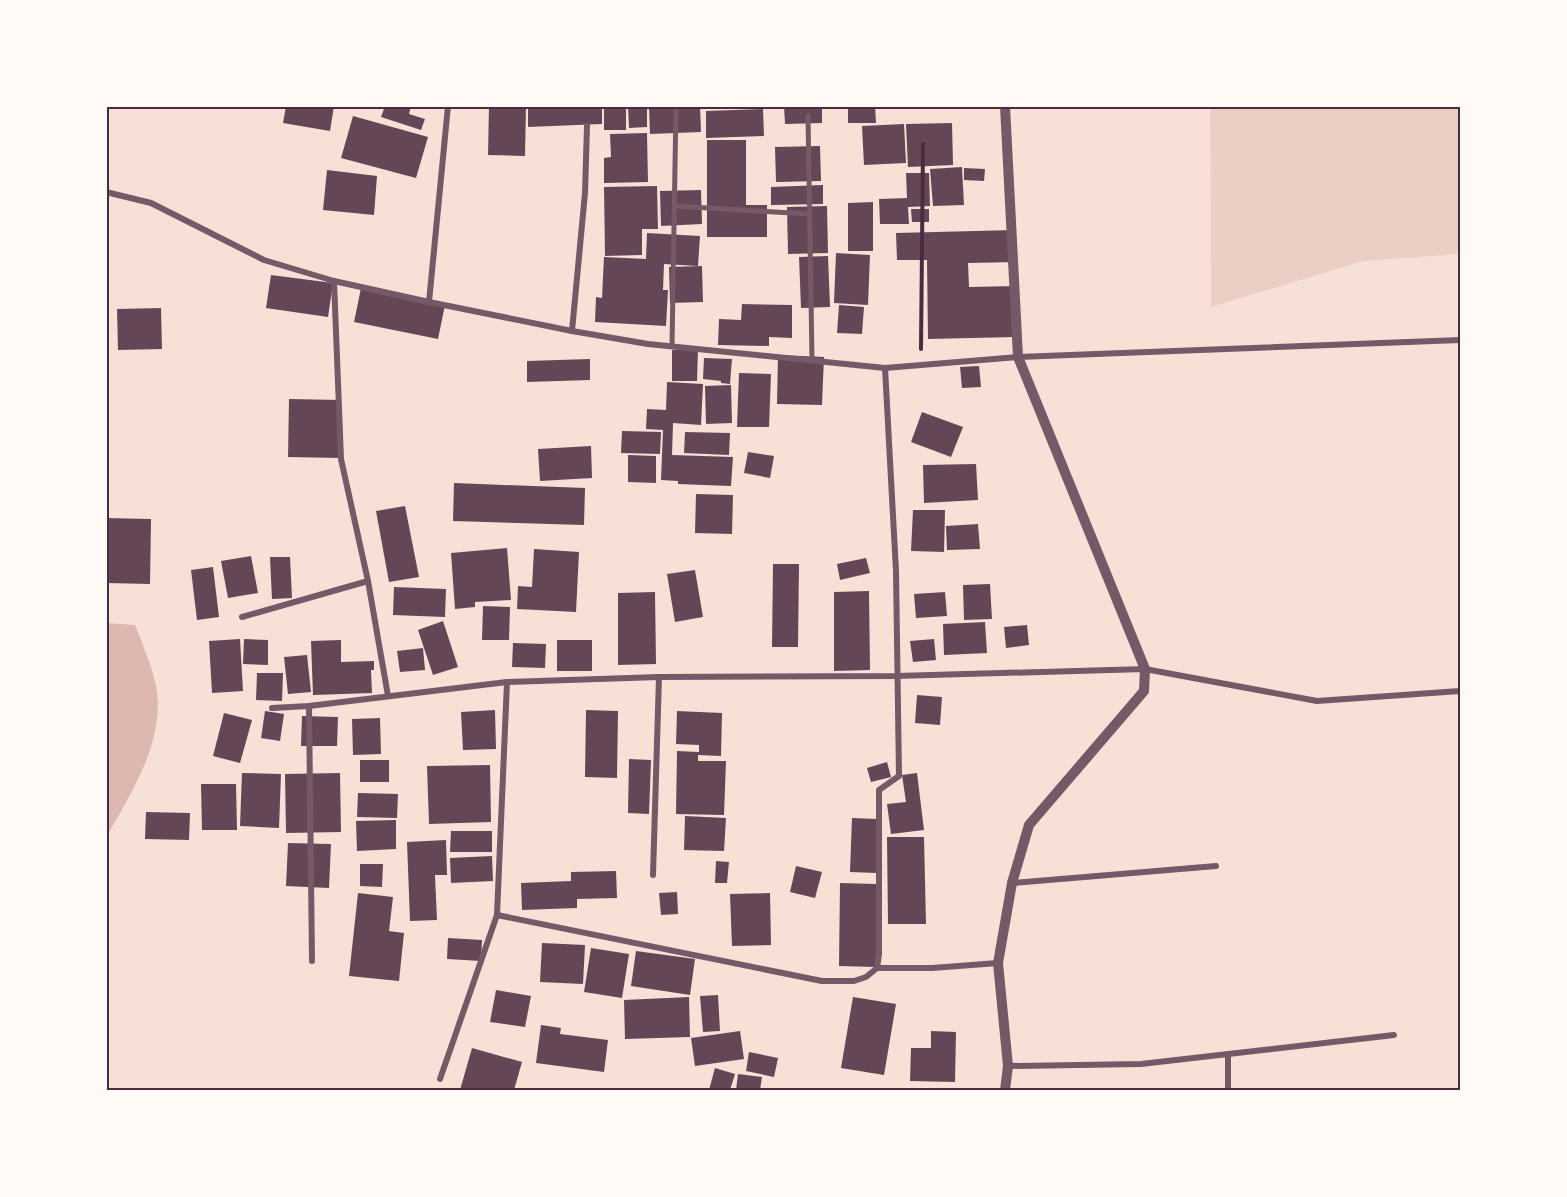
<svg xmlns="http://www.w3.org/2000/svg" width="1567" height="1197" font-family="'Archivo Narrow',sans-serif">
  <rect width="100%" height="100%" fill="#f7e1d7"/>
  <path fill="#ebcfc5" d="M1210 107H1460V254L1363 261 1211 307Z"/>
  <path fill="#dcb8b0" d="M107 623 135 625C142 644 152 665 156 686 166 740 132 791 107 836Z"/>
  <g fill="#644757">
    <path d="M286 106H334L330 131 283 123Z"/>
    <path d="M385 106H411L409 114 425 119 421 130 381 117Z"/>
    <path d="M489 106H526L525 156 488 155Z"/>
    <path d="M528 106H602V124L528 127Z"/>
    <rect x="604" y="106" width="22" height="24"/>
    <path d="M628 106H647V127L629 128Z"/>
    <path d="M649 106H700L701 132 650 134Z"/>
    <path d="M784 106H822V123L785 124Z"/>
    <path d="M848 106H875L876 123H848Z"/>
    <path d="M763 109 764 136 706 138V111Z"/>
    <path d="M353 116 428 137 416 178 341 158Z"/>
    <path d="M952 123 953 165 908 167 906 124Z"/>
    <path d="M904 124 906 163 864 165 862 126Z"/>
    <path d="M647 133 648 182 604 183V158L611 157 610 134Z"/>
    <path d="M707 140H746V205H767V237H707Z"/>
    <path d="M820 146 821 181 776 182 775 147Z"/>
    <path d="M962 167 964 205 933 206 930 169Z"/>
    <path d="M964 168 985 169 984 181 964 180Z"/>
    <path d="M327 170 377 176 374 215 323 210Z"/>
    <path d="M906 173H929L930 206 908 207 909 224H880L879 199 907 198Z"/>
    <path d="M823 185V204L771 205V187Z"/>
    <path d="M657 186 658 229H642V255L605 256 604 187Z"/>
    <path d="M701 190 702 224 661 226 660 191Z"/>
    <path d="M873 202V251H848V203Z"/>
    <path d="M827 206 828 253 788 254 787 207Z"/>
    <path d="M911 209H929V222H912Z"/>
    <path d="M1015 230 1016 262 968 263 969 287 1015 286 1016 337 928 339 927 260H897L896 233Z"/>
    <path d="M647 233 700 236 698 266 664 264 663 290H668L666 326 595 322 596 297 602 298 604 257 646 259Z"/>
    <path d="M836 253 870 255 868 305 834 303Z"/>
    <path d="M828 256 830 307 801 308 799 257Z"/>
    <path d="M702 266 703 302 670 303 669 267Z"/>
    <path d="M271 275 333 283 328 317 266 308Z"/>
    <path d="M361 288 445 305 438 339 354 322Z"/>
    <path d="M742 304 792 305V338L769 337V346L718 345 719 319 741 320Z"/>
    <path d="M839 305 864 307 862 334 837 333Z"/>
    <path d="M161 308 162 349 118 350 117 309Z"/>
    <path d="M672 350H698L697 381H672Z"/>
    <path d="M778 355 824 357 822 405 777 404Z"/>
    <path d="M704 358 732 359 730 384 721 383V381L703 379Z"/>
    <path d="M590 359V380L527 382V361Z"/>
    <path d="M979 366 981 387 962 388 960 367Z"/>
    <path d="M739 373 771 374 769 427H737Z"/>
    <path d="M667 382 703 384 701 425 673 423 672 455 733 457 731 486 678 484V481L661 480 663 430 646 429 647 409 666 410Z"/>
    <path d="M731 385 732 423 706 424 705 386Z"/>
    <path d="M289 399 341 400 339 458 288 457Z"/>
    <path d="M922 412 963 427 951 457 911 442Z"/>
    <path d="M622 431 661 432 660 454 621 453Z"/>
    <path d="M685 432 730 433 729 455 684 453Z"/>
    <path d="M591 446 592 478 540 481 538 449Z"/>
    <path d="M748 452 774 456 770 478 744 473Z"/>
    <path d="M628 455 656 456V483L628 482Z"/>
    <path d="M976 464 978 500 924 503 923 465Z"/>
    <path d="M454 483 585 488 584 525 453 521Z"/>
    <path d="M696 494 733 495 732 534 695 533Z"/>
    <path d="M405 506 419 577 389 582 376 511Z"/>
    <path d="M913 510H945L944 552 911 551Z"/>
    <path d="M106 518 151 519 150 584 106 583Z"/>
    <path d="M978 524 980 549 947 550 946 526Z"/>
    <path d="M507 548 511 600 475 602V607L455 609 451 553Z"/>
    <path d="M534 549 579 552 576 612 517 609 518 586 532 587Z"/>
    <path d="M251 556 258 593 228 598 221 561Z"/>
    <path d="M270 557H290L292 598 272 599Z"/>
    <path d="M866 558 870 573 840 580 837 564Z"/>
    <path d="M773 564H799L798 647H772Z"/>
    <path d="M213 567 219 617 197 620 191 570Z"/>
    <path d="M695 570 703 617 675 622 667 574Z"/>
    <path d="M990 584 992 619 964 620 963 585Z"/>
    <path d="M394 587 446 589 445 617 393 615Z"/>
    <path d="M869 591 870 670 834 671V592Z"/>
    <path d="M655 592 656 664 618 665V593Z"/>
    <path d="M945 592 947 616 916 618 914 594Z"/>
    <path d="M483 606 510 607 509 640H482Z"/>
    <path d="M443 621 458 667 433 675 418 630Z"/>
    <path d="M985 622 987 653 944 655 943 624Z"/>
    <path d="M1027 625 1029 645 1006 648 1004 627Z"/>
    <path d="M240 639 243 691 212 693 209 641Z"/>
    <path d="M244 639 268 640V665L243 664Z"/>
    <path d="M934 639 936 660 913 662 910 641Z"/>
    <path d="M341 640V662L374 661V670H371L372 693 313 695 311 641Z"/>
    <rect x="557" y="640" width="35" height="31"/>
    <path d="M513 643 546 644 545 668 512 667Z"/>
    <path d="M423 648 425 670 400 672 397 651Z"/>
    <path d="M307 655 311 692 288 694 284 657Z"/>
    <path d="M257 673H283L282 701 256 700Z"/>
    <path d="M917 695 942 697 940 725 915 723Z"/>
    <path d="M495 710 496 749 463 750 461 712Z"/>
    <path d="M586 710 618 711 617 778 585 777Z"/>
    <path d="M265 711 284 714 280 741 261 738Z"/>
    <path d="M677 711 722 713 721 756 698 755V761H726L724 815 676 814 677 751 699 752V745L676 744Z"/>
    <path d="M224 713 252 720 240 763 213 756Z"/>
    <path d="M302 716 338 717 337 746H301Z"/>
    <path d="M380 718 381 754 353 755 352 719Z"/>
    <path d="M629 759 651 760 649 814 628 813Z"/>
    <rect x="360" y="760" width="29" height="22"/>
    <path d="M887 762 891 777 871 782 867 768Z"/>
    <path d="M490 765 491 822 429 824 427 766Z"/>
    <path d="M242 773 281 774 279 828 240 826Z"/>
    <path d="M340 773 341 832 286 833 285 774Z"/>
    <path d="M917 773 924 830 891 834 887 804 906 802 902 775Z"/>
    <path d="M201 784H236L237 830H202Z"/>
    <path d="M358 793 398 794 397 818 357 817Z"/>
    <path d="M146 812 190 813 189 840 145 839Z"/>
    <path d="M685 816 726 818 724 851 684 850Z"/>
    <path d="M852 818 877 819 876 873 850 872Z"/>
    <path d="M396 820V849L357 851 356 821Z"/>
    <path d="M451 831H492V852H450Z"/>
    <path d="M887 837H924L926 924H888Z"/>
    <path d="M446 840 447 875H435L437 920 410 921 407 842Z"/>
    <path d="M288 843 331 844 329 888 286 886Z"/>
    <path d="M492 856 493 881 451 883 450 858Z"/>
    <path d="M716 861 729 862 727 883H715Z"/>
    <path d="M360 864H383L382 887 360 886Z"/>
    <path d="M796 866 822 872 815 898 790 892Z"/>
    <path d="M616 871 617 898 577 899V908L522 910 521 883 571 881V872Z"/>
    <path d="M840 883 877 884 876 967 839 966Z"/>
    <path d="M677 892 678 914 661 915 659 893Z"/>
    <path d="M358 893 393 897 389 931 404 933 399 981 349 976Z"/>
    <path d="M770 893 771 945 732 946 730 894Z"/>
    <path d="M448 938 482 940 481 961 447 959Z"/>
    <path d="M542 943 585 945 583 984 540 982Z"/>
    <path d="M591 948 629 954 622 998 584 992Z"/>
    <path d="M636 951 695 959 690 995 631 986Z"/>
    <path d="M496 990 531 996 525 1027 490 1022Z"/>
    <path d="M718 995 720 1031 703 1032 700 996Z"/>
    <path d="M689 997 690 1037 625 1039 624 1000Z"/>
    <path d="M853 997 896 1004 884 1075 841 1068Z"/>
    <path d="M541 1025 561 1028 560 1034 608 1040 604 1072 536 1063Z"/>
    <path d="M740 1031 744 1059 695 1066 691 1038Z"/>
    <path d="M931 1031 956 1032 955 1082 910 1081 911 1048H931Z"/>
    <path d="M472 1048 522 1062 514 1090H460Z"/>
    <path d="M749 1052 778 1058 774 1077 746 1071Z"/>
    <path d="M715 1068 735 1074 730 1090H709Z"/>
    <path d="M738 1074 762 1077 760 1090H736Z"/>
  </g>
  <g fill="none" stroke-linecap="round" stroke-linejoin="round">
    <path stroke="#4a2c40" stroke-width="4" d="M921 349 923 144"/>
    <g stroke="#755966" stroke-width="5">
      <path d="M808 116 812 360"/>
      <path d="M674 206 810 214"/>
      <path d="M672 346 676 106"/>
    </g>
    <g stroke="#755966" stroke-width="6">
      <path d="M448 106 429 302 572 331 648 344 885 368 1018 357 1460 340"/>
      <path d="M106 192 151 203 264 260 334 281 429 302"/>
      <path d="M334 281 341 459 368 581 388 696"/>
      <path d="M572 331 585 193 587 126"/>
      <path d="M242 617 368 581"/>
      <path d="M309 706 312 961"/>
      <path d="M272 708 309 706 507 682 659 677 896 676 1145 669 1317 701 1460 691"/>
      <path d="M653 875 659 677"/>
      <path d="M1012 883 1216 866"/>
      <path d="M497 915 822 981H854L866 977 877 968H932L998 963"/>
      <path d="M877 968 879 954V790L899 776 896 571 885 368"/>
      <path d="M1228 1054V1090"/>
      <path d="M1008 1066 1141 1064 1394 1035"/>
      <path d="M440 1079 497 915 507 682"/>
    </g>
    <path stroke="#755966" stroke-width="10" d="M1005 106 1018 357 1145 669 1144 691 1029 825 1012 883 998 963 1008 1066 1005 1090"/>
  </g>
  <rect width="1567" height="1197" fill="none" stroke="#fffaf5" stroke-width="216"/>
  <rect x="108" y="108" width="1351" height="981" fill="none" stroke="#4a2c40" stroke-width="2"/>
</svg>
